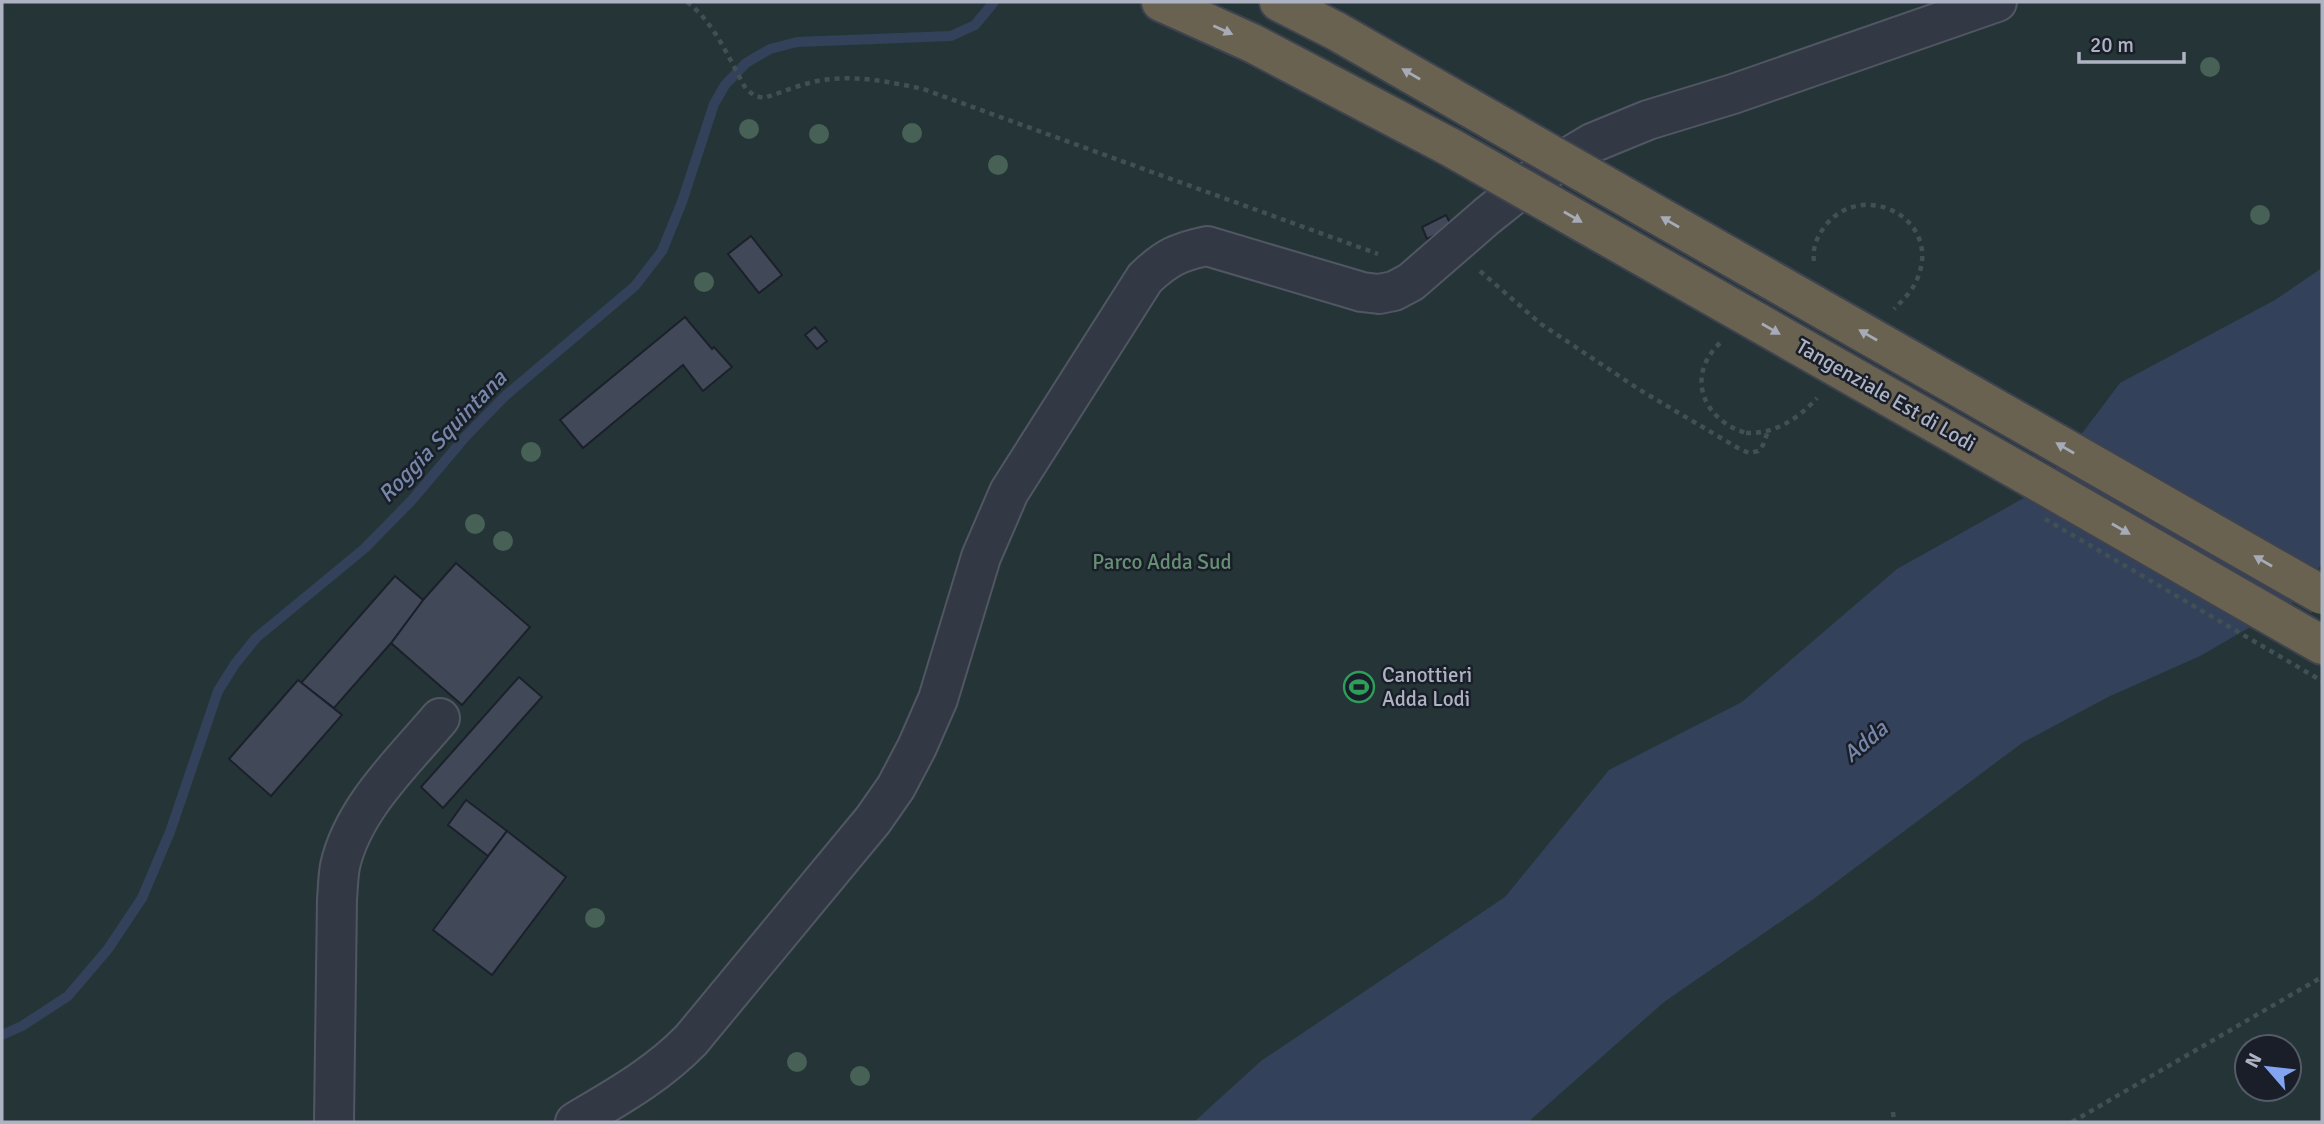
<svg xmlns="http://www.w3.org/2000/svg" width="2324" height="1124" font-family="Signika,sans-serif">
  <rect width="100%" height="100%" fill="#202733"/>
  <path fill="#253537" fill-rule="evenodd" d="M2 2H2322V1122H2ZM2247 1047H2289V1089H2247Z"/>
  <path fill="#34415a" d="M2322 268V564L2292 603 2200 656 2108 697 2022 743 1812 900 1664 1002 1528 1122H1194L1261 1061 1505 897 1609 770 1742 702 1897 569 2040 489 2120 383 2275 300Z"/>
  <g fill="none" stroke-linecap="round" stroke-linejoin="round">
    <path stroke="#34415a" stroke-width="10" d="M2 1035 22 1026 68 996 108 949 142 898 170 832 218 691 235 664 256 638 365 548 412 500 466 436 505 396 635 286 662 251 682 202 714 104 725 85 746 63 770 49 797 42 951 36 975 25 994 2"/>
  </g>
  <g fill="#414958" stroke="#1b202b" stroke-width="2">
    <path d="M1446 215 1452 227 1427 239 1422 227Z"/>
    <path d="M751 236 782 275 759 293 728 254Z"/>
    <path d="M685 317 712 349 714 347 732 367 703 391 683 365 583 448 560 420Z"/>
    <path d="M815 327 827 341 817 349 805 335Z"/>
    <path d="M456 563 530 627 462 705 391 643 423 600Z"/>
    <path d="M395 576 423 600 391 643 334 708 301 683Z"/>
    <path d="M519 677 542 697 443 808 421 787Z"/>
    <path d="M298 680 342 715 271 796 229 759Z"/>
    <path d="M466 800 507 831 488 856 448 825Z"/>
    <path d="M507 831 566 877 492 975 433 930Z"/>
  </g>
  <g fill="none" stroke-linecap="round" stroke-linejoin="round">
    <g stroke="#515663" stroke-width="42">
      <g id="minor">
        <path d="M334 1122 337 899C338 888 338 877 340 866 353 808 403 762 440 718"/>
        <path d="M575 1122C617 1097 657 1075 691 1040L873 820 896 787 917 747 938 699 981 557 1009 492 1145 278C1166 258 1178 252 1207 246L1362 292 1379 294 1394 291 1411 282 1487 216 1537 176 1592 143 1648 120 1733 94 1997 2"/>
      </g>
    </g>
    <g stroke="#3e434f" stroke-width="42">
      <g id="highway">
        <path d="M1161 2 1252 43 1450 147"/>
        <path d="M1279 2 1336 31 1470 108"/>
        <path d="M2040 483 2322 645"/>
      </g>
    </g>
    <g stroke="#415054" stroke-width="4.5" stroke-dasharray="5 5" stroke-linecap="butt">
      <path d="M687 2C715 23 729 59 746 89L755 96 764 98C783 92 803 83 823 80 857 75 890 82 923 89L1378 254"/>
      <path d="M1814 261C1812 248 1817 237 1825 226 1862 179 1939 217 1919 274 1915 288 1904 299 1894 309"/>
      <path d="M1480 271 1541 324 1640 390 1738 448 1749 453 1758 451 1763 445 1768 431"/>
      <path d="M1746 433C1775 434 1798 419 1817 398"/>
      <path d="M1893 1112 1894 1122"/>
      <path d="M2072 1122 2322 977"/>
    </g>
    <use href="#minor" stroke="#333944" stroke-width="38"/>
    <use href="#highway" stroke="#6a6250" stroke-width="38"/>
    <g stroke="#3e434f" stroke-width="42" stroke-linecap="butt">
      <g id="highway-bridge">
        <path d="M1470 108 2322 595"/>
        <path d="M1450 147 2040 483"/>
      </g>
    </g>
    <g stroke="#415054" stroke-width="4.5" stroke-dasharray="5 5" stroke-linecap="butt">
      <path d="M1720 343C1685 376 1703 420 1746 433"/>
      <path d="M2045 519 2322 681"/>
    </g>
    <use href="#highway-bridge" stroke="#6a6250" stroke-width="38"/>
  </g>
  <g fill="#476156">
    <circle cx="2210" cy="67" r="10"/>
    <circle cx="749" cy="129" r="10"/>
    <circle cx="912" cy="133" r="10"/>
    <circle cx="819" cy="134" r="10"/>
    <circle cx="998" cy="165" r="10"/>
    <circle cx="2260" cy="215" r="10"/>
    <circle cx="704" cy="282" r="10"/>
    <circle cx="531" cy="452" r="10"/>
    <circle cx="475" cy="524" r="10"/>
    <circle cx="503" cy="541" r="10"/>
    <circle cx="595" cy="918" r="10"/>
    <circle cx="797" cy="1062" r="10"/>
    <circle cx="860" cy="1076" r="10"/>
  </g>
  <defs><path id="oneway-solid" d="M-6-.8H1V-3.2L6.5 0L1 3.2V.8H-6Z" transform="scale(1.75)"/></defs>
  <g fill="#a6abb7">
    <use href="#oneway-solid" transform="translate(1223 30) rotate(24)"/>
    <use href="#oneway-solid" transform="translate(1411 74) rotate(-150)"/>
    <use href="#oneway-solid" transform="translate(1573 217) rotate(30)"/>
    <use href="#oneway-solid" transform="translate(1670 222) rotate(-150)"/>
    <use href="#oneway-solid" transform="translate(1771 329) rotate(30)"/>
    <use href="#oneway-solid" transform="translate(1868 335) rotate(-150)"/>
    <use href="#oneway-solid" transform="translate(2065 448) rotate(-150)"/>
    <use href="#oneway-solid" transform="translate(2121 529) rotate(30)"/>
    <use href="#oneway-solid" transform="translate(2263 561) rotate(-150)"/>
  </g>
  <defs>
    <g id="stadium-ring" transform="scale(1.575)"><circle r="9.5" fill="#191e29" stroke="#2e9e5b" stroke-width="1.5"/><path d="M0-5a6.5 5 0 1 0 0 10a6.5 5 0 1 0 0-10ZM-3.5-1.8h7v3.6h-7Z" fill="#2e9e5b"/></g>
  </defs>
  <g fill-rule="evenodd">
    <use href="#stadium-ring" x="1359" y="687"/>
  </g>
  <g text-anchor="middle" stroke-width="5" stroke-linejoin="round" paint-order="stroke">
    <g font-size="21" fill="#adb3c2" stroke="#191e29">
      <text transform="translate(1886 395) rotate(30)" y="7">Tangenziale Est di Lodi</text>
    </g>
    <g font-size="21" fill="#679073" stroke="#191e29">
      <text x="1162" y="569">Parco Adda Sud</text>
    </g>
    <g font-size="21" fill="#adb3c2" stroke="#191e29" text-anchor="start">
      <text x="1382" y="682">Canottieri<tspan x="1382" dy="24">Adda Lodi</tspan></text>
    </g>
    <g font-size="23" font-style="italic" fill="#7688a9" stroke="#191e29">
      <text transform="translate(442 436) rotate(-46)" y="8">Roggia Squintana</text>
      <text transform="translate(1865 741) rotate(-40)" y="8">Adda</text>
    </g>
  </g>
  <rect width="2324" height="1124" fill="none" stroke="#adb3c2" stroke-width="7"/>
  <g transform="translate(2268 1068) rotate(298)"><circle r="33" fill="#191e29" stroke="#545a66" stroke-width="2"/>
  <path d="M0-5L12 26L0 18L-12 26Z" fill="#83a4f0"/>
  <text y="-10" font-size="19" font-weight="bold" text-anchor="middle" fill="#adb3c2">N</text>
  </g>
  <path d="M2079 52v10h105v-10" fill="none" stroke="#adb3c2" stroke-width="3.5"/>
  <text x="2090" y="52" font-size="21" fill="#adb3c2" stroke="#191e29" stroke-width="5" paint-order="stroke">20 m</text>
</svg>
